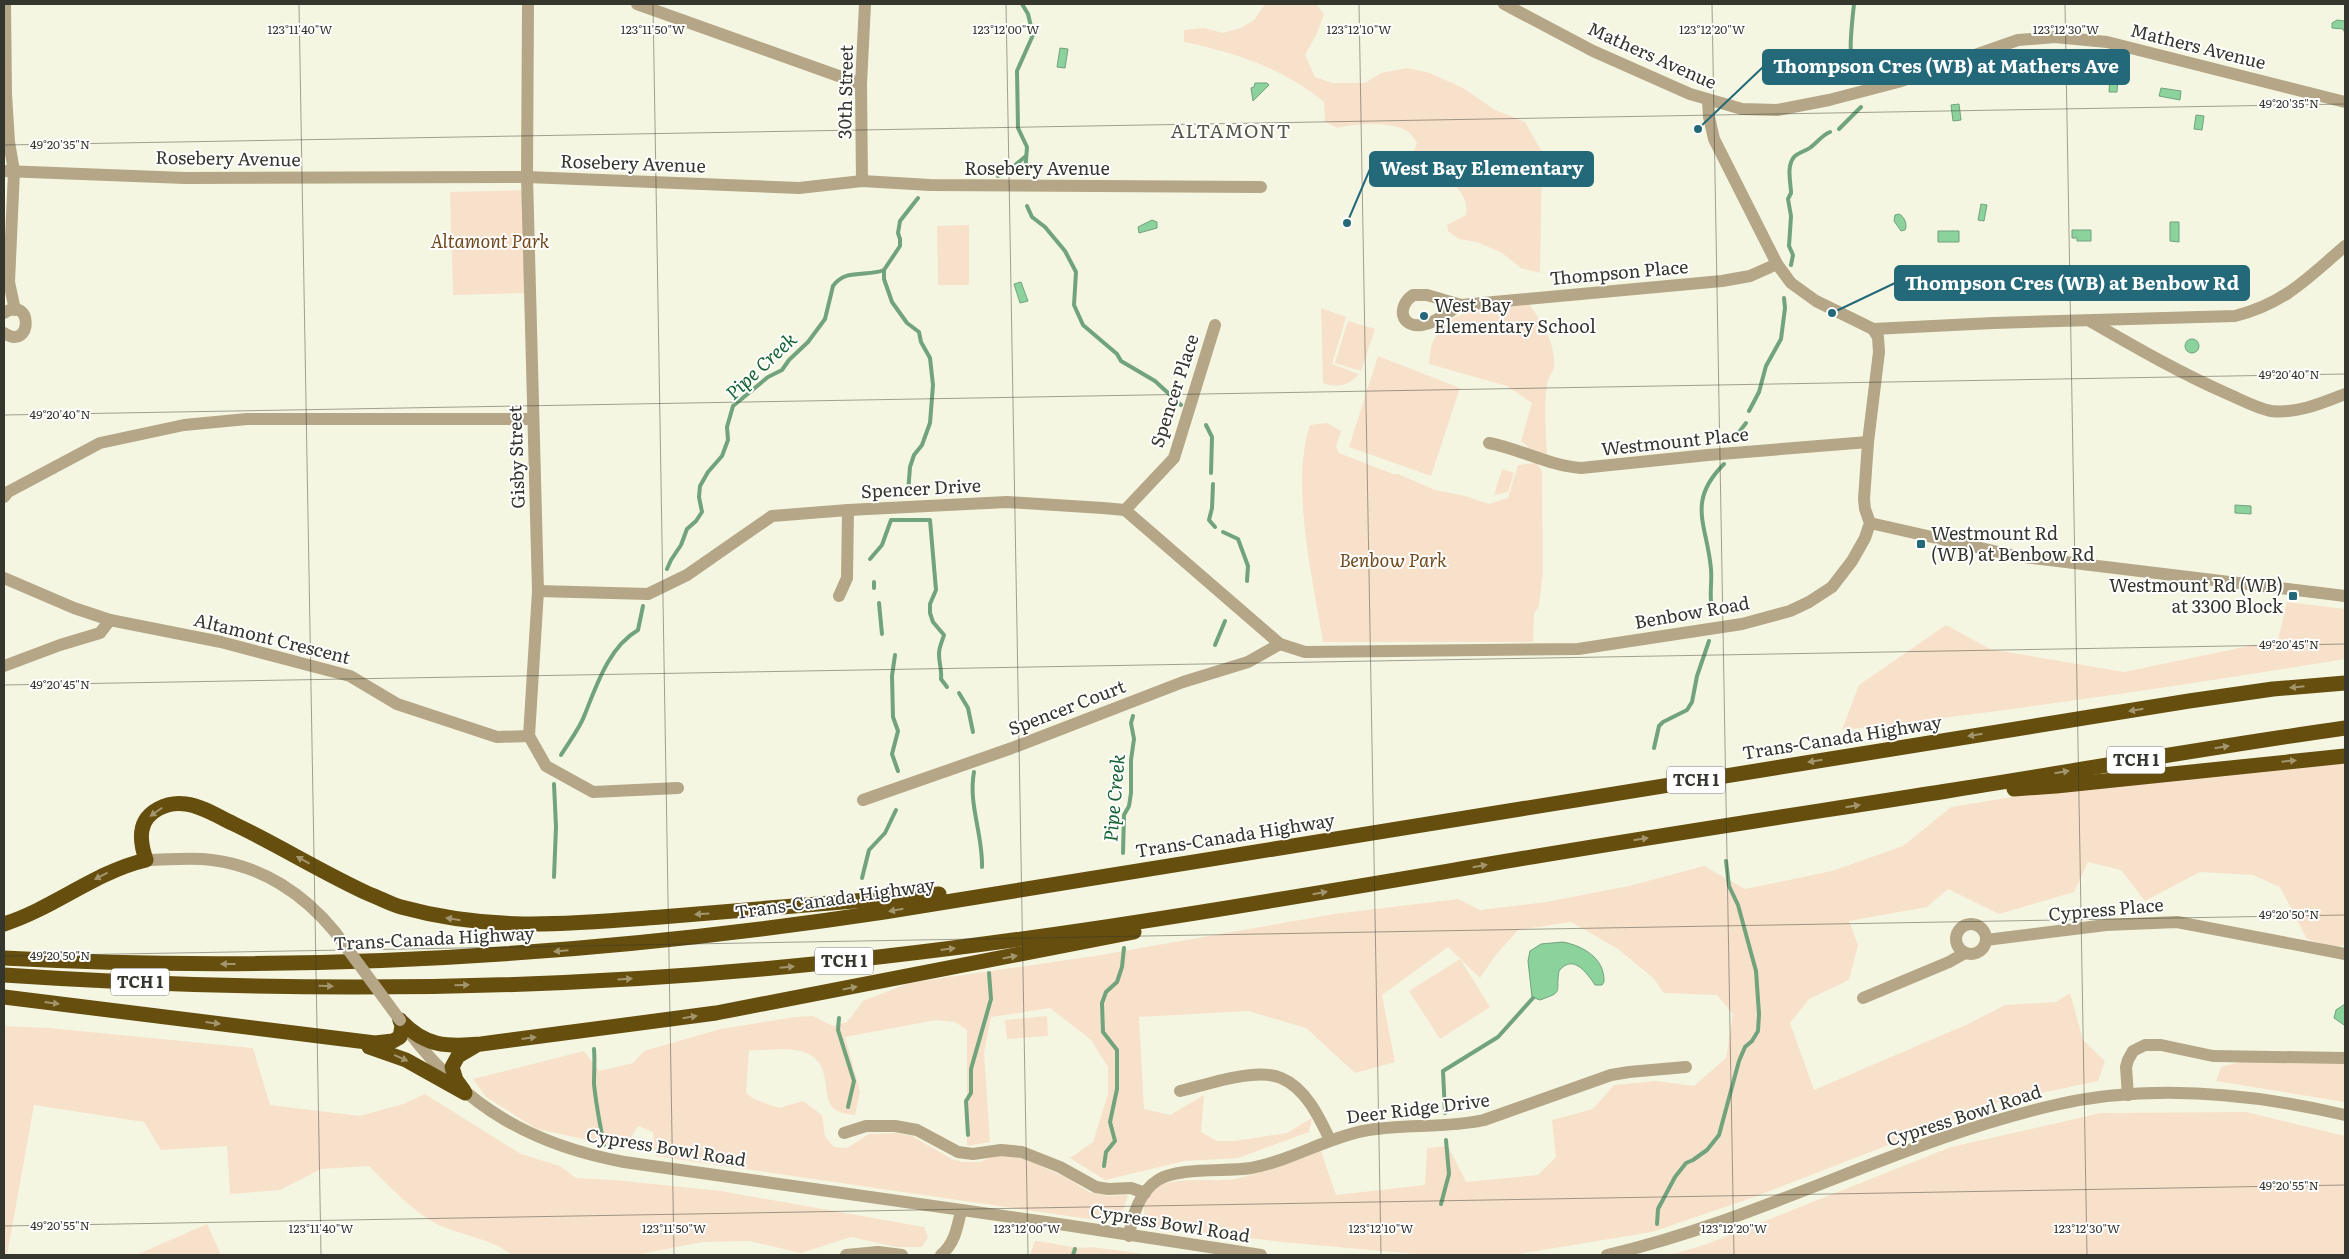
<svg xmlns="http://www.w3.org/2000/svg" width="2349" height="1259" font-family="Literata,serif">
  <rect width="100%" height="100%" fill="#f5f6e1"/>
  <g fill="#f8e1ca">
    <path d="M1265 4H1316L1324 14 1316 35 1305 55 1315 77 1332 83H1365L1381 73 1407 68 1430 73 1463 88 1495 110 1525 122 1542 152 1540 273 1521 268 1502 253 1477 242 1459 239 1448 231 1447 225 1466 215C1469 199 1458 187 1446 178L1425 183 1404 178 1417 143C1415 140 1412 135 1410 133 1395 121 1355 123 1338 128L1325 122 1324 102C1285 69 1234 52 1184 42V30L1204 28 1223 33 1241 28 1254 20Z"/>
    <path d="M528 190 530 293 453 295 450 192Z"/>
    <path d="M969 225V285H938L937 226Z"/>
    <path d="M1529 304C1542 322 1556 344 1554 367 1553 372 1549 376 1548 381 1543 400 1546 434 1547 454L1534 452 1521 441 1532 403 1507 386 1429 364C1430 357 1430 347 1433 341 1452 304 1493 308 1529 304Z"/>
    <path d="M1321 308 1346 317 1332 364 1359 374C1350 385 1337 389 1323 383Z"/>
    <path d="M1348 321 1375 329 1361 371 1335 363Z"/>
    <path d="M1378 356 1460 388 1431 476 1349 447Z"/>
    <path d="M1327 423 1341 431 1336 446 1339 453 1393 474H1398L1435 490 1465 496 1489 504 1508 498 1518 465 1537 463 1542 472 1543 571 1539 606 1534 614 1533 642H1323C1313 579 1290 485 1310 425Z"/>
    <path d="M1502 469 1514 473 1508 492 1494 495Z"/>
    <path d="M2287 602 2345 609V659C2178 686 2011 711 1842 730L1859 685 1946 625 1990 649 2124 672 2278 640Z"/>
    <path d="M2345 763V945L2334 947 2307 939 2280 887 2253 875 2200 872 2145 901 2121 870 2088 862 2074 892 1999 914 1948 889 1927 907 1849 921 1858 945 1849 980 1809 999 1790 1023 1814 1090 1968 1024 2005 1005 2056 1002 2070 993 2083 1040 2105 1061 2098 1081 2002 1101 1757 1196 1652 1232 1512 1255 1415 1254 1282 1242 1158 1227C1151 1225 1145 1223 1144 1215 1142 1165 1213 1186 1240 1178 1267 1171 1294 1160 1321 1151L1336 1195 1425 1185 1427 1148 1448 1146 1466 1182 1538 1175 1556 1157 1552 1120 1593 1109 1614 1085 1656 1081 1694 1086 1726 1058 1733 1014 1717 995 1664 993 1653 978 1618 949 1571 922 1518 930 1495 956 1480 978 1448 947 1382 995 1395 1062 1355 1073 1306 1028 1248 1011 1139 1017 1144 1109 1170 1115 1204 1095 1201 1132 1217 1141H1235L1287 1133 1312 1118 1309 1132 1238 1158 1185 1161 1105 1180 1070 1158 1093 1142 1108 1094V1067L1091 1040 1050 1008 991 1017 984 1053 990 1142 967 1146V1030L955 1022 936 1020 845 1037 860 1091 855 1115C849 1114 842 1114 836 1110 818 1099 837 1060 800 1051 785 1047 765 1051 749 1050L746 1093 754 1099 779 1108 803 1101 822 1115 825 1136 834 1147 847 1148 869 1134 895 1133 912 1136 952 1159 962 1162H980L997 1155 1022 1158 1067 1178 1089 1192 1108 1196 1128 1195 1123 1210 1103 1221 655 1156 653 1132 638 1126 625 1148 537 1129 486 1097 473 1079 584 1051 599 1071 633 1063 644 1051 721 1029 795 1017 813 1016 833 1026 847 1022 863 1001 909 983 1101 955 1334 914 1458 899 1480 910 1546 902 1629 886 1704 866 1745 889 1832 871 1903 846 1951 807 2019 796 2274 766Z"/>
    <path d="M1460 959 1490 1007 1440 1039 1409 991Z"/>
    <path d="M1047 1016 1048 1036 1007 1039 1005 1020Z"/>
    <path d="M4 1026 49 1028 253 1048 270 1105 360 1116 403 1104 425 1094 521 1154 560 1166 576 1178 615 1180 721 1191 924 1227 928 1237 922 1247H896L851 1237 801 1253 749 1241 703 1242 635 1255H512C491 1238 461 1236 437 1224 412 1211 388 1185 369 1166L321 1169 280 1190 230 1194 227 1146 161 1150 144 1122 34 1105 7 1255H4Z"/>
    <path d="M2240 1062H2345V1102L2216 1081 2221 1067Z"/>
    <path d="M2246 1112 2345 1136V1255H1670L1707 1244 1951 1147 2101 1113Z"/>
    <path d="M207 1224 221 1255H136Z"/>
    <path d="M1035 1241C1054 1242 1073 1250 1092 1247L1151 1255H1030Z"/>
  </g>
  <g fill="#8bd29d" stroke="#71a37c">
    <path d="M2337 20 2345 21V33L2343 29 2332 28V23Z"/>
    <path d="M1060 48 1068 49 1065 68 1057 67Z"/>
    <path d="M2110 76 2118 77 2117 92H2109Z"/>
    <path d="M1255 83H1267L1269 85 1253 101 1251 88 1254 87Z"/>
    <path d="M2161 88 2181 91 2180 100 2159 96Z"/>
    <path d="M1959 104 1961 120 1953 121 1951 105Z"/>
    <path d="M2196 115 2204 116 2202 130 2194 129Z"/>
    <path d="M1981 204 1987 205 1984 221 1978 220Z"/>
    <path d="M1899 214C1904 216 1908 225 1905 230L1901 231 1894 221 1895 215Z"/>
    <path d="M1152 220 1157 222V228L1139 233 1138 227Z"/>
    <path d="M2170 222H2179V242L2170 241Z"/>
    <path d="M2072 230H2091V241H2077V238H2072Z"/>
    <path d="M1959 231V242H1938V231Z"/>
    <path d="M1021 282 1028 301 1020 303 1014 284Z"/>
    <circle cx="2192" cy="346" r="7"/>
    <path d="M2235 505 2251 506V514L2235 513Z"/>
    <path d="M1563 942C1583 946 1605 958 1604 982L1602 985H1595C1587 973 1573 953 1559 971 1555 993 1565 991 1540 1000L1532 997 1528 961 1530 951 1541 944Z"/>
    <path d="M2345 1004V1025H2344L2334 1018 2336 1010Z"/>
  </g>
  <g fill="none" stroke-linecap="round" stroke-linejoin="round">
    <g stroke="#71a37c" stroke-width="4">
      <path d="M1022 4 1028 14 1033 35 1017 71 1018 128 1027 147 1025 174"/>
      <path d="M1854 4C1853 13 1850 45 1851 52 1854 62 1862 66 1863 77"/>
      <path d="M1839 129 1861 107"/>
      <path d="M998 176 1007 172 1026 156"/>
      <path d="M1027 206 1032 217 1045 227 1065 251 1076 272 1074 305 1083 325 1117 354 1121 361 1155 381 1181 405"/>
      <path d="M1791 265 1793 255 1789 246 1791 216 1788 199 1791 193C1791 183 1786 167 1794 157 1797 153 1806 151 1811 147 1818 142 1822 135 1830 132"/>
      <path d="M1749 411 1759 392 1766 366 1781 339 1785 308 1784 298"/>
      <path d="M1206 425 1212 437 1211 473"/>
      <path d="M1733 440 1746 423"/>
      <path d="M1213 484 1212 508 1209 520 1215 527"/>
      <path d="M908 493 910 467 914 455 922 445 930 423 933 385 930 358 921 342 919 332 907 323 892 302 884 279V270L900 246V239L898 233 900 221 918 198"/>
      <path d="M1223 532 1238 539 1248 566 1247 581"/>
      <path d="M870 559 882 545 891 520H930L936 590 930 604V613L933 622 944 635C942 642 939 647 939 654 939 663 942 670 941 679L947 687"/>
      <path d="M667 569 671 560 681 545 687 529 696 521 702 512 699 497 700 486 708 472 722 456 728 440 727 427 733 406 768 377 782 370 789 360 808 342 825 319 833 286C846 268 867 277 884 270"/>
      <path d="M874 582V588"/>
      <path d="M1711 601C1710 590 1712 580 1711 569 1707 524 1686 502 1724 464"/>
      <path d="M879 603 882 634"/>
      <path d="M1215 645 1225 621"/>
      <path d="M895 655 892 676 893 717 898 731 892 754 898 771"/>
      <path d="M959 693 968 708 973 732"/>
      <path d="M1654 748 1659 726 1663 722 1687 710 1692 702 1697 676 1709 641"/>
      <path d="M561 755C569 742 580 728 585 714 597 684 609 647 638 630L643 606"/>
      <path d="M974 772C968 804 983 835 982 867"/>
      <path d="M554 784 556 827 554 877"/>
      <path d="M1123 853 1124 815 1129 806 1131 793V760L1134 739 1131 723 1133 716"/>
      <path d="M862 878 869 850 885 833 896 810"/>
      <path d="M839 1018 838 1030 854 1081 848 1107"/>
      <path d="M594 1049C595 1061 594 1072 594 1084 596 1104 600 1125 604 1145"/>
      <path d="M1445 1113 1443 1071 1498 1037 1533 998"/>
      <path d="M968 1135 966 1101 971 1093V1069L991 999 989 973"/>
      <path d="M1104 1166 1106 1152 1115 1141 1110 1122 1117 1089V1050L1103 1032 1102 1003 1106 992 1117 982 1122 967 1124 948"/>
      <path d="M1441 1204 1449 1174 1446 1140"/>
      <path d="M1657 1224 1658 1209 1675 1177 1686 1163 1693 1160 1707 1150 1719 1135 1739 1061 1745 1047 1752 1041 1758 1031 1759 1014 1756 971 1738 905 1729 886 1726 861"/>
      <path d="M1073 1255 1075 1249"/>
    </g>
    <g stroke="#b4a686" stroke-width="12">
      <path d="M5 4 6 94 9 142 14 171 9 282 15 310"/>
      <path d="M528 4 527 177 538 591 529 736 546 766 593 792 678 788"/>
      <path d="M637 4 861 84"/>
      <path d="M1504 4 1593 51 1690 94 1742 109 1777 110 1829 100 1898 82 2018 40 2055 37 2107 42 2345 102"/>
      <path d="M1708 101 1709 117 1714 139 1777 264 1791 283 1816 301 1873 329 1993 323 2235 316C2284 304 2308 278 2345 246"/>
      <path d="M4 171 185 178 527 177 799 188 862 181 930 185 1261 187"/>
      <path d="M862 181 861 84 865 4"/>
      <path d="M1461 305C1449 311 1436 323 1422 325 1401 328 1396 307 1413 295H1427L1461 305 1722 281 1750 276 1777 264"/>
      <path d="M4 313C33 294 33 352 4 333"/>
      <path d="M2090 321C2135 347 2180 373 2228 394 2242 400 2256 408 2271 411 2297 414 2322 403 2345 394"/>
      <path d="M1489 443C1520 449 1551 466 1581 468L1708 455 1868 442"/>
      <path d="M4 497 8 492 100 443 184 425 247 419H533"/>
      <path d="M1125 510 1174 458 1215 325"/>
      <path d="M1870 523 2016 556 2345 596"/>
      <path d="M4 578 74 608 110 620 221 642 350 676 397 704 497 737 529 736"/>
      <path d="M538 591 648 594 687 575 772 516 848 510 1007 502 1103 508 1125 510 1280 644 1305 652 1578 649 1742 624 1790 611 1809 602 1832 587 1852 561 1865 538 1870 523 1865 509 1864 499 1868 442 1879 352 1878 337 1873 329"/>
      <path d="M839 596 847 578 848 510"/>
      <path d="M4 666 60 645 100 633 110 620"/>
      <path d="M863 800 1012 748 1183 682 1248 662 1280 644"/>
      <path d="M146 860C168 860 190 857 212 860 262 866 304 894 335 932"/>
      <circle cx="1971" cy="939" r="15"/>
      <path d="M1986 940 2106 925 2177 922 2345 954"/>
      <path d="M1863 998 1949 962 1965 953"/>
      <path d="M409 1032C466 1107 532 1145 624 1162L1046 1222 1261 1255"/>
      <path d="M1180 1091C1206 1085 1255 1067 1281 1078 1306 1088 1320 1119 1330 1140"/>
      <path d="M2128 1095 2126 1067 2128 1060 2133 1051 2145 1045H2161L2213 1056 2345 1058"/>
      <path d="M844 1133 866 1126H895L917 1130 958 1152 973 1154 1001 1150 1022 1152 1060 1167 1096 1187 1108 1189 1131 1188 1145 1193"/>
      <path d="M1129 1236C1132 1216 1140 1191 1158 1180 1178 1167 1226 1172 1251 1168 1290 1161 1324 1139 1363 1131 1403 1123 1444 1129 1484 1120L1611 1075 1629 1072 1686 1067"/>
      <path d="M846 1255 878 1252 902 1255"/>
      <path d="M941 1255C955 1243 957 1228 961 1211"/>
      <path d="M1607 1255C1761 1220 1901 1140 2055 1105 2151 1083 2251 1093 2345 1115"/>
    </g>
    <g stroke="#654e0e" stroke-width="15">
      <path d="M2014 789 2056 786 2345 756"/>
      <path d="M4 924C54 908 95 872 146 860 143 851 140 840 142 830 145 811 168 801 186 804 202 806 219 817 234 824 280 846 323 873 369 894 380 898 390 904 401 907 492 932 569 924 661 917 754 910 846 901 939 894"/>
      <path d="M4 958C299 974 592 956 884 912L2189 701 2273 689 2345 683"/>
      <path d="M4 975C256 992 511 992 762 969 1007 947 1248 905 1490 864 1642 838 1795 815 1947 791 2080 770 2212 747 2345 728"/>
      <path d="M4 997 375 1043 393 1041 400 1037 402 1026 400 1020"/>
      <path d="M400 1020C425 1047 447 1047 481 1044L716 1013 1134 932"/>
      <path d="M369 1047 406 1060 465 1093"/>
      <path d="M464 1091 456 1080 452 1067 458 1056 475 1046"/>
    </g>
    <path stroke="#b4a686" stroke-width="12" d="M335 932 400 1020"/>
  </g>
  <defs><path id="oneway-solid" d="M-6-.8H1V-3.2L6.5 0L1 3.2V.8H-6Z" transform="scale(1.25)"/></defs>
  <g fill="#a3956e">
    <use href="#oneway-solid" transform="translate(2297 687) rotate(174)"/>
    <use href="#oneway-solid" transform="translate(2136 710) rotate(171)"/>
    <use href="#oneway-solid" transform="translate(1975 735) rotate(171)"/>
    <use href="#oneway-solid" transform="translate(2222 747) rotate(-9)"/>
    <use href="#oneway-solid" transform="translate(1815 761) rotate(171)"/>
    <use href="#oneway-solid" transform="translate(2289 761) rotate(-6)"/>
    <use href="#oneway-solid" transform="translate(2062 772) rotate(-9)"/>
    <use href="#oneway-solid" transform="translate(1853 806) rotate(-9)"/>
    <use href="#oneway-solid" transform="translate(156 812) rotate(145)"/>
    <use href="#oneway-solid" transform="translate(1641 839) rotate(-9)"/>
    <use href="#oneway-solid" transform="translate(303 860) rotate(-151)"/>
    <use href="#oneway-solid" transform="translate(1480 866) rotate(-10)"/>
    <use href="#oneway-solid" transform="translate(101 876) rotate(153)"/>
    <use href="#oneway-solid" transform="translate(1320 893) rotate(-10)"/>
    <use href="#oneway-solid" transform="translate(896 910) rotate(170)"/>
    <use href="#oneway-solid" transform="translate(702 914) rotate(176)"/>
    <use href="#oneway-solid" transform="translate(453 919) rotate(-171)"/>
    <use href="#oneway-solid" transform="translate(948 949) rotate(-7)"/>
    <use href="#oneway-solid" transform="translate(561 951) rotate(175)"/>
    <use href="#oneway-solid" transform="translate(1010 957) rotate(-11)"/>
    <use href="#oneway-solid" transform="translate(228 964) rotate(-180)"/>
    <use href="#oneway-solid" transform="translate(787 967) rotate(-5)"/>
    <use href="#oneway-solid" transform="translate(625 979) rotate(-3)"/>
    <use href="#oneway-solid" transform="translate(462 985) rotate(-2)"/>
    <use href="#oneway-solid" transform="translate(326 986) rotate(1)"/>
    <use href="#oneway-solid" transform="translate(850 988) rotate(-11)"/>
    <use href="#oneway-solid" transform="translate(52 1003) rotate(7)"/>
    <use href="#oneway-solid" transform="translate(690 1017) rotate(-9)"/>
    <use href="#oneway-solid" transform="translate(213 1023) rotate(7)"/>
    <use href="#oneway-solid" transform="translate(529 1038) rotate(-7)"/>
    <use href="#oneway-solid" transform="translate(401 1058) rotate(24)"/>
  </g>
  <path fill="none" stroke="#35362e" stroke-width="1" stroke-opacity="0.45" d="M299 4 321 1255M653 4 674 1255M1006 4 1028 1255M1359 4 1381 1255M1712 4 1734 1255M2065 4 2087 1255M4 145 2345 104M4 415 2345 374M4 685 2345 644M4 956 2345 915M4 1226 2345 1185"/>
  <g fill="#236979" stroke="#fff" stroke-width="2">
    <circle cx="1424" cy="316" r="5"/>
    <rect x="1916" y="539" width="10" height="10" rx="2.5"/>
    <rect x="2288" y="591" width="10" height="10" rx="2.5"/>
  </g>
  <g text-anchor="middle" stroke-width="4" stroke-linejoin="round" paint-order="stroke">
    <g fill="#fff" stroke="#72726d" stroke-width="1">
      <rect x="2107" y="746.5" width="58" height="27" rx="4"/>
      <rect x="1667" y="766.5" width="58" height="27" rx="4"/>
      <rect x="815" y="947.5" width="58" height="27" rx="4"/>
      <rect x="111" y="968.5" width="58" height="27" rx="4"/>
    </g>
    <g font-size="16" font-weight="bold" fill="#35362e">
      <text x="2136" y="766">TCH 1</text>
      <text x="1696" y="786">TCH 1</text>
      <text x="844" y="967">TCH 1</text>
      <text x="140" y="988">TCH 1</text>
    </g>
    <g font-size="18" fill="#35362e" stroke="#fff">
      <text transform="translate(2198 47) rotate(14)" y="6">Mathers Avenue</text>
      <text transform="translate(1652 56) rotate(24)" y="6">Mathers Avenue</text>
      <text transform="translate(846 92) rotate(-89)" y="6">30th Street</text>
      <text transform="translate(228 159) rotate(1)" y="6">Rosebery Avenue</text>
      <text transform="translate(633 164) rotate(2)" y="6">Rosebery Avenue</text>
      <text x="1037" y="175">Rosebery Avenue</text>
      <text transform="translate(1619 273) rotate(-5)" y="6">Thompson Place</text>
      <text transform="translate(1175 391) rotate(-72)" y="6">Spencer Place</text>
      <text transform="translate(1675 442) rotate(-6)" y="6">Westmount Place</text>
      <text transform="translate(517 457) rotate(-92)" y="6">Gisby Street</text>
      <text transform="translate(921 489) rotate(-3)" y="6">Spencer Drive</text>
      <text transform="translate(1692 613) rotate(-10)" y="6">Benbow Road</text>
      <text transform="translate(272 639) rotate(14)" y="6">Altamont Crescent</text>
      <text transform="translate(1067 708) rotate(-21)" y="6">Spencer Court</text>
      <text transform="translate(1842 738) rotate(-9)" y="6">Trans-Canada Highway</text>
      <text transform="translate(1235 836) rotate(-9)" y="6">Trans-Canada Highway</text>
      <text transform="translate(835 899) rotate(-8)" y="6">Trans-Canada Highway</text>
      <text transform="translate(2106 910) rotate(-5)" y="6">Cypress Place</text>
      <text transform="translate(434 939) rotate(-3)" y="6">Trans-Canada Highway</text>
      <text transform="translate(1418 1109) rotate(-7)" y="6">Deer Ridge Drive</text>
      <text transform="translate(1964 1116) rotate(-18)" y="6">Cypress Bowl Road</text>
      <text transform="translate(666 1148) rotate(9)" y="6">Cypress Bowl Road</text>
      <text transform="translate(1170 1224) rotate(9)" y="6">Cypress Bowl Road</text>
    </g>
    <g font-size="18" font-style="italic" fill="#70491c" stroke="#fff">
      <text x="490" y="248">Altamont Park</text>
      <text x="1393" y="567">Benbow Park</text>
    </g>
    <g font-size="18" fill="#35362e" stroke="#fff" text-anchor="start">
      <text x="1434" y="312">West Bay<tspan x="1434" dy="21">Elementary School</tspan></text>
      <text x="1931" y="540">Westmount Rd<tspan x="1931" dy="21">(WB) at Benbow Rd</tspan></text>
      <text x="2283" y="592" text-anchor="end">Westmount Rd (WB)<tspan x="2283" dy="21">at 3300 Block</tspan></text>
    </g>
    <g font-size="19" letter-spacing="1" fill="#565746" stroke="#fff">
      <text x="1231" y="138">ALTAMONT</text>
    </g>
    <g font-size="19" font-style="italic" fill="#166434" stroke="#fff">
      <text transform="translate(761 366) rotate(-43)" y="7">Pipe Creek</text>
      <text transform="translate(1114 798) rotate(-85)" y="7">Pipe Creek</text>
    </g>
  </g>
  <g font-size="12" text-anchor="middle" fill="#35362e" stroke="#fff" stroke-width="4" stroke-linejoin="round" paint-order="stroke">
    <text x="300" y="34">123°11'40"W</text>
    <text x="653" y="34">123°11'50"W</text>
    <text x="1006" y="34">123°12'00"W</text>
    <text x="1359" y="34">123°12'10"W</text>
    <text x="1712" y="34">123°12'20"W</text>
    <text x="2066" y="34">123°12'30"W</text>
    <text x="2289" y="108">49°20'35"N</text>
    <text x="60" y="149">49°20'35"N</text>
    <text x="2289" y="379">49°20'40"N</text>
    <text x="60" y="419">49°20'40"N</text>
    <text x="2289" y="649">49°20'45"N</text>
    <text x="60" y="689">49°20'45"N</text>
    <text x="2289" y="919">49°20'50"N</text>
    <text x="60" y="960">49°20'50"N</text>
    <text x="2289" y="1190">49°20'55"N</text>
    <text x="60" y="1230">49°20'55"N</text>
    <text x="321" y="1233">123°11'40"W</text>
    <text x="674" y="1233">123°11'50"W</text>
    <text x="1027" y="1233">123°12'00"W</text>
    <text x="1381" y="1233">123°12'10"W</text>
    <text x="1734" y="1233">123°12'20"W</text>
    <text x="2087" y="1233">123°12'30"W</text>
  </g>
  <path fill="none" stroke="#236979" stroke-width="2" d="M1698 129L1763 67M1347 223L1370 169M1832 313L1895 283"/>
  <g fill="#236979" stroke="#fff" stroke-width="2">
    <circle cx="1698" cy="129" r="5"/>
    <circle cx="1347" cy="223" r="5"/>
    <circle cx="1832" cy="313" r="5"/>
  </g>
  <g fill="#236979" stroke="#236979" stroke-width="2">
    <rect x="1763" y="50" width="366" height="34" rx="5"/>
    <rect x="1370" y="152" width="223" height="34" rx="5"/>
    <rect x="1895" y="266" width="354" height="34" rx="5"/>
  </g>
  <g font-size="19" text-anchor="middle" font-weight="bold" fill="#fff">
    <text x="1946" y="73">Thompson Cres (WB) at Mathers Ave</text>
    <text x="1482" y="175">West Bay Elementary</text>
    <text x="2072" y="290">Thompson Cres (WB) at Benbow Rd</text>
  </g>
  <rect width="2349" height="1259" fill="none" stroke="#35362e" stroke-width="10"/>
</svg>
